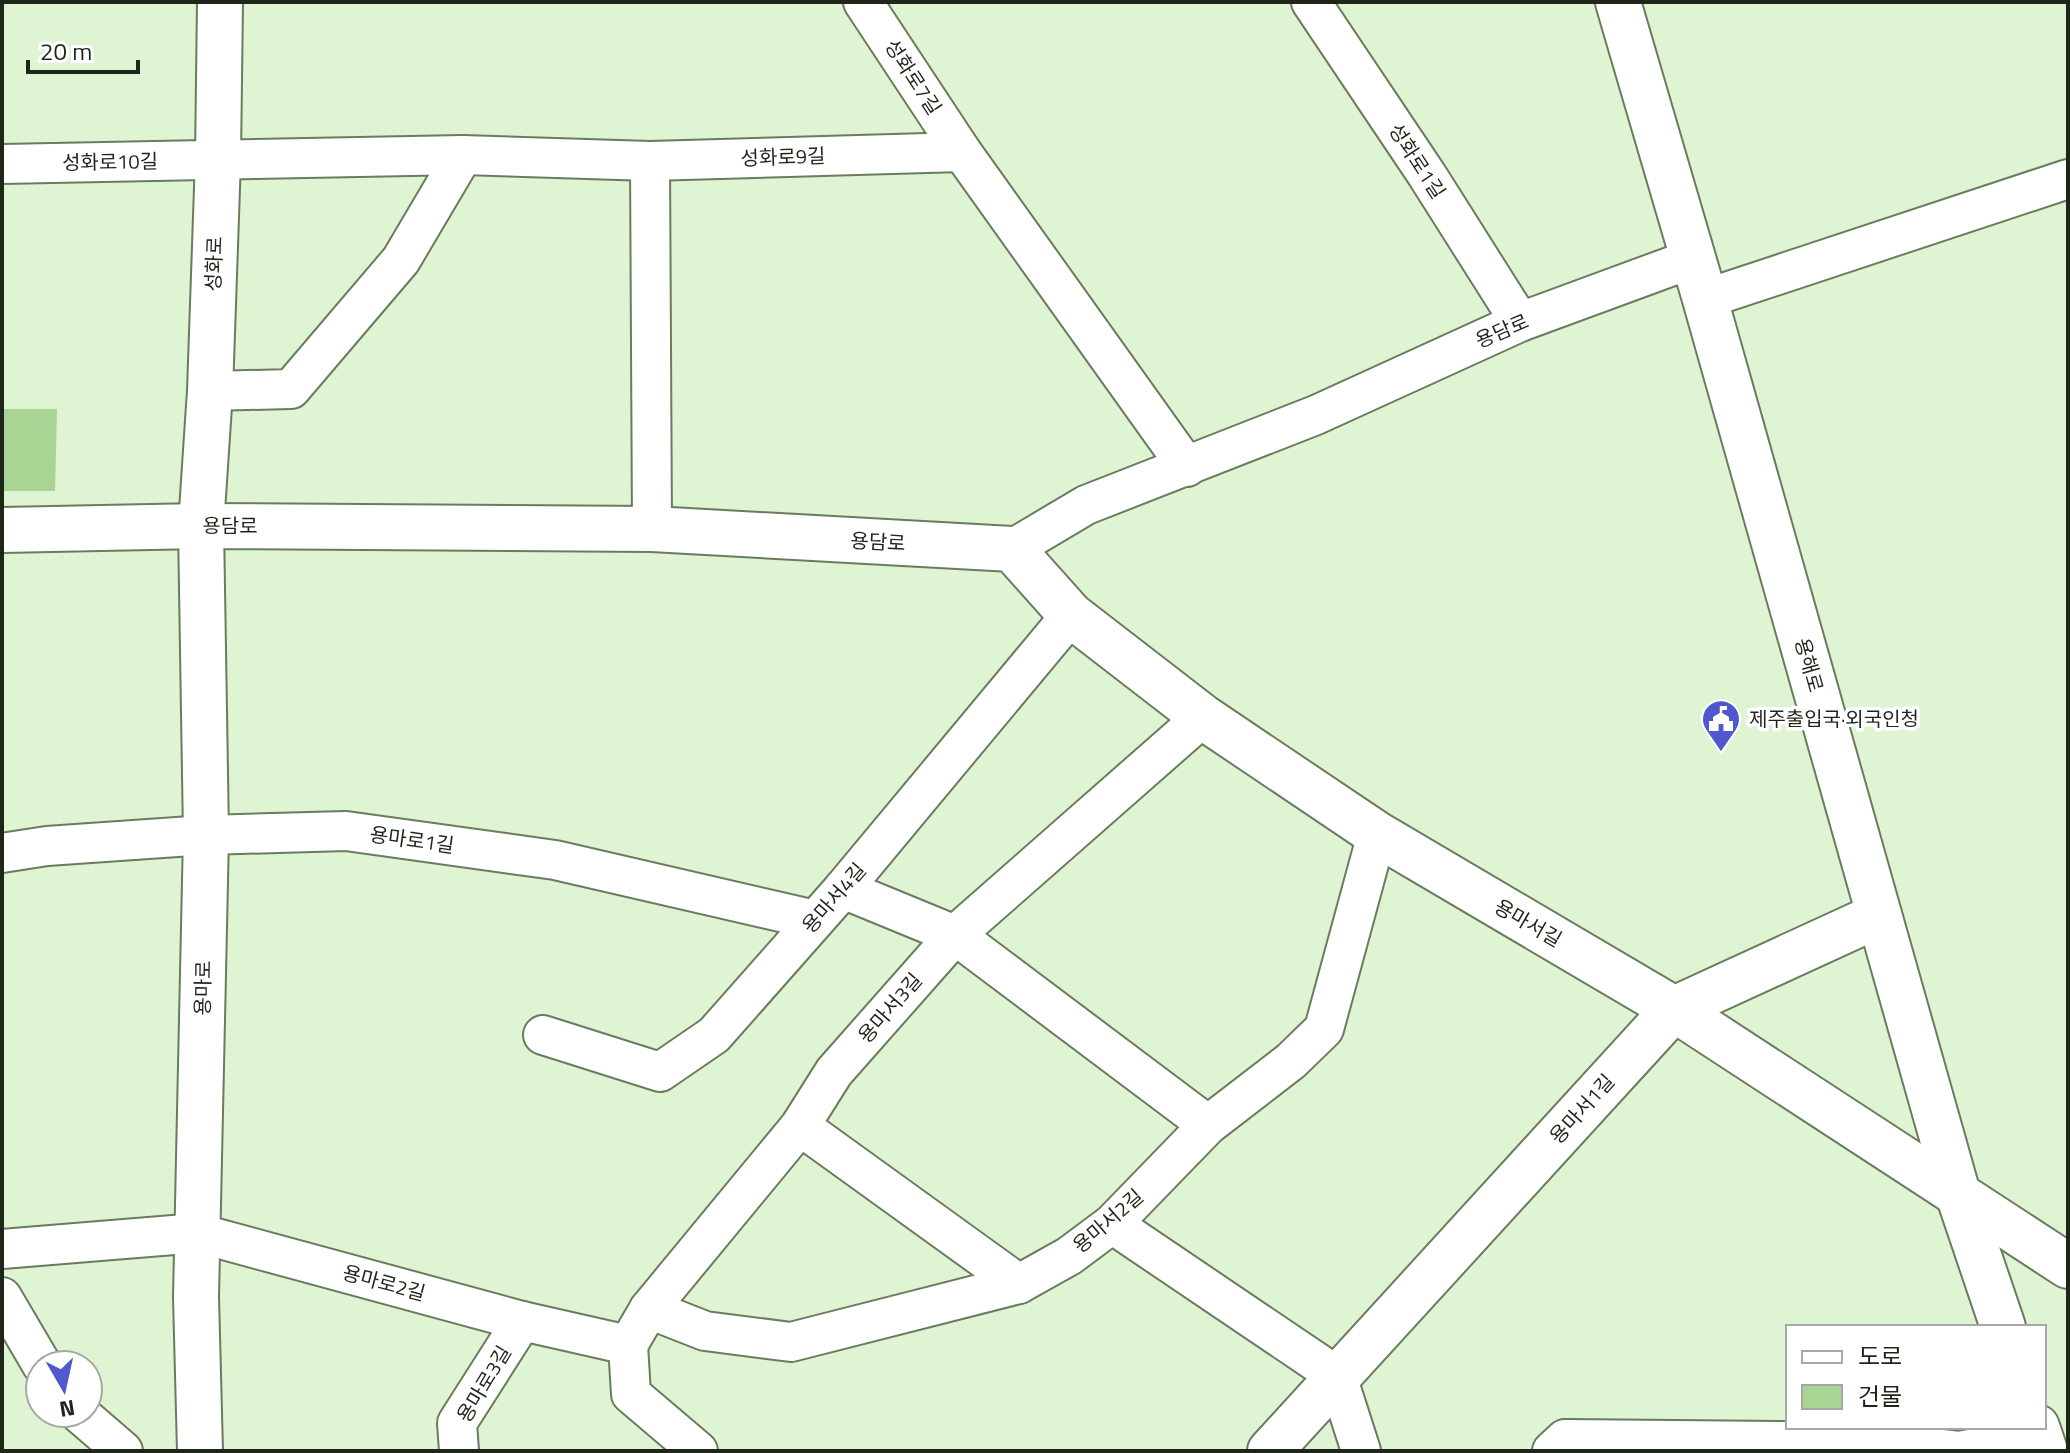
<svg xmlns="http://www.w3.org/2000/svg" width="2070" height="1453" font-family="'Titillium Web','Noto Sans KR',sans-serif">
  <rect width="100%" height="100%" fill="#def4d2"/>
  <path fill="#aad493" d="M2 409H57L55 491H2Z"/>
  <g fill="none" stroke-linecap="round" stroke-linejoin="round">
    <g stroke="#697c5f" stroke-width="42">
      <g id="minor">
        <path d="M863 2 962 152 1187 467"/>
        <path d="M1311 2 1427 175 1520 322"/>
        <path d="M650 161 652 529"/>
        <path d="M2 164 463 155 650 161 962 152"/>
        <path d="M1705 299 2068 179"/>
        <path d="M210 391 291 389 401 260 463 155"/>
        <path d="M1012 549 1086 505 1316 415 1520 322 1694 258"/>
        <path d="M2 853 47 846 206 835 346 831 555 860 815 920"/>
        <path d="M843 889 955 935 1208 1125"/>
        <path d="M543 1035 660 1072 714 1035 843 889 1071 615"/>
        <path d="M800 1126 1019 1284"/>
        <path d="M1112 1224 1337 1376 1361 1451"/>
        <path d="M2 1249 198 1233 522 1321 628 1345 631 1394 698 1451"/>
        <path d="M2 1297 42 1365"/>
        <path d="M649 1309 705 1331 791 1342 1019 1284 1069 1256 1112 1224 1208 1125 1291 1061 1324 1029 1377 834"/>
        <path d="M628 1345 649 1309 800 1126 834 1072 955 935 1203 717"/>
        <path d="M79 1413 123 1451"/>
        <path d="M459 1451 457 1423 522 1321"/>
        <path d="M1552 1451 1565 1439 1879 1442 1959 1451 2041 1436"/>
      </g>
    </g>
    <g stroke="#697c5f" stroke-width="48">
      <g id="tertiary">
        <path d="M2 530 201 526 652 529 1012 549 1071 615 1203 717 1377 834 1674 1009 2068 1266"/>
        <path d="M200 1451 196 1297 206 835 201 526 210 391 218 159 220 2"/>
        <path d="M1270 1451 1674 1009 1879 915"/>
      </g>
    </g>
    <g stroke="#697c5f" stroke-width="48">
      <g id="secondary">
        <path d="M1618 2 1705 299 1958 1194 2003 1327"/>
        <path d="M2037 1427 2045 1451"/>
      </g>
    </g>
    <use href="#minor" stroke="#fff" stroke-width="38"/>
    <use href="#tertiary" stroke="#fff" stroke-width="44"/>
    <use href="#secondary" stroke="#fff" stroke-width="44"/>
  </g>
  <defs>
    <g id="civic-pin" transform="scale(2)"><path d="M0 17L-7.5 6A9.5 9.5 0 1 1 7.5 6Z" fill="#5158cf" stroke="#fff"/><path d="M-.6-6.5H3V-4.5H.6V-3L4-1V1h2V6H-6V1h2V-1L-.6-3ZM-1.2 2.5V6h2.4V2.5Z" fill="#fff"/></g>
  </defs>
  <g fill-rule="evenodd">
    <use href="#civic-pin" x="1721" y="719"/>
  </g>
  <g text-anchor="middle" stroke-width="7" stroke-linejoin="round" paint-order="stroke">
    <g font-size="20" fill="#1e2519" stroke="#fff">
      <text transform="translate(913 77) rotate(57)" y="7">성화로7길</text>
      <text transform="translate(783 157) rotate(-2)" y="7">성화로9길</text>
      <text transform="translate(1417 161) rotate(57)" y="7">성화로1길</text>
      <text transform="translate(110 162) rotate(-1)" y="7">성화로10길</text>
      <text transform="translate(214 264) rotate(-88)" y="7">성화로</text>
      <text transform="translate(1502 331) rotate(-23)" y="7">용담로</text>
      <text x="230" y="533">용담로</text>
      <text transform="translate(878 542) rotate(3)" y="7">용담로</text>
      <text transform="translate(1809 665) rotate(74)" y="7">용해로</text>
      <text transform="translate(412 840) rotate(8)" y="7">용마로1길</text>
      <text transform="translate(834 898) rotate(-49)" y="7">용마서4길</text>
      <text transform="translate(1528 923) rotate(30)" y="7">용마서길</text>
      <text transform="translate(203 988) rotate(-89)" y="7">용마로</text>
      <text transform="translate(890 1008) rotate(-49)" y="7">용마서3길</text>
      <text transform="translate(1582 1109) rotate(-48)" y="7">용마서1길</text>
      <text transform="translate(1108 1221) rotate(-41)" y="7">용마서2길</text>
      <text transform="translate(384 1283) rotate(15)" y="7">용마로2길</text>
      <text transform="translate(484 1384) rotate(-59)" y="7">용마로3길</text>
    </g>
    <g font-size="20" fill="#1e2519" stroke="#fff" text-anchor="start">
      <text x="1749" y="726">제주출입국·외국인청</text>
    </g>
  </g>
  <rect width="2070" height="1453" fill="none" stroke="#1e2519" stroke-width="8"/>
  <rect x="1786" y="1325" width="260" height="104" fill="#ffffff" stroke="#a5a8a3" stroke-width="2"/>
  <rect x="1802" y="1351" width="40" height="12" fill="#ffffff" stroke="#a5a8a3" stroke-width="2"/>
  <text x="1858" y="1365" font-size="24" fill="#1e2519">도로</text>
  <rect x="1802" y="1385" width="40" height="24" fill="#aad493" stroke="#a5a8a3" stroke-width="2"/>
  <text x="1858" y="1405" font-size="24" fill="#1e2519">건물</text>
  <g transform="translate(64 1389) rotate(171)"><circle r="38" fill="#ffffff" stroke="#a5a8a3" stroke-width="2"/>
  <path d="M0-6L14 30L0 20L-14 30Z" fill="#5158cf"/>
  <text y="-12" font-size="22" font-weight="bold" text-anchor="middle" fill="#1e2519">N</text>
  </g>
  <path d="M28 60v12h110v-12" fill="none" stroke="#1e2519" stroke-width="4"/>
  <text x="40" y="60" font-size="24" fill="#1e2519" stroke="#ffffff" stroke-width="6" paint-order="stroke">20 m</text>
</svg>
